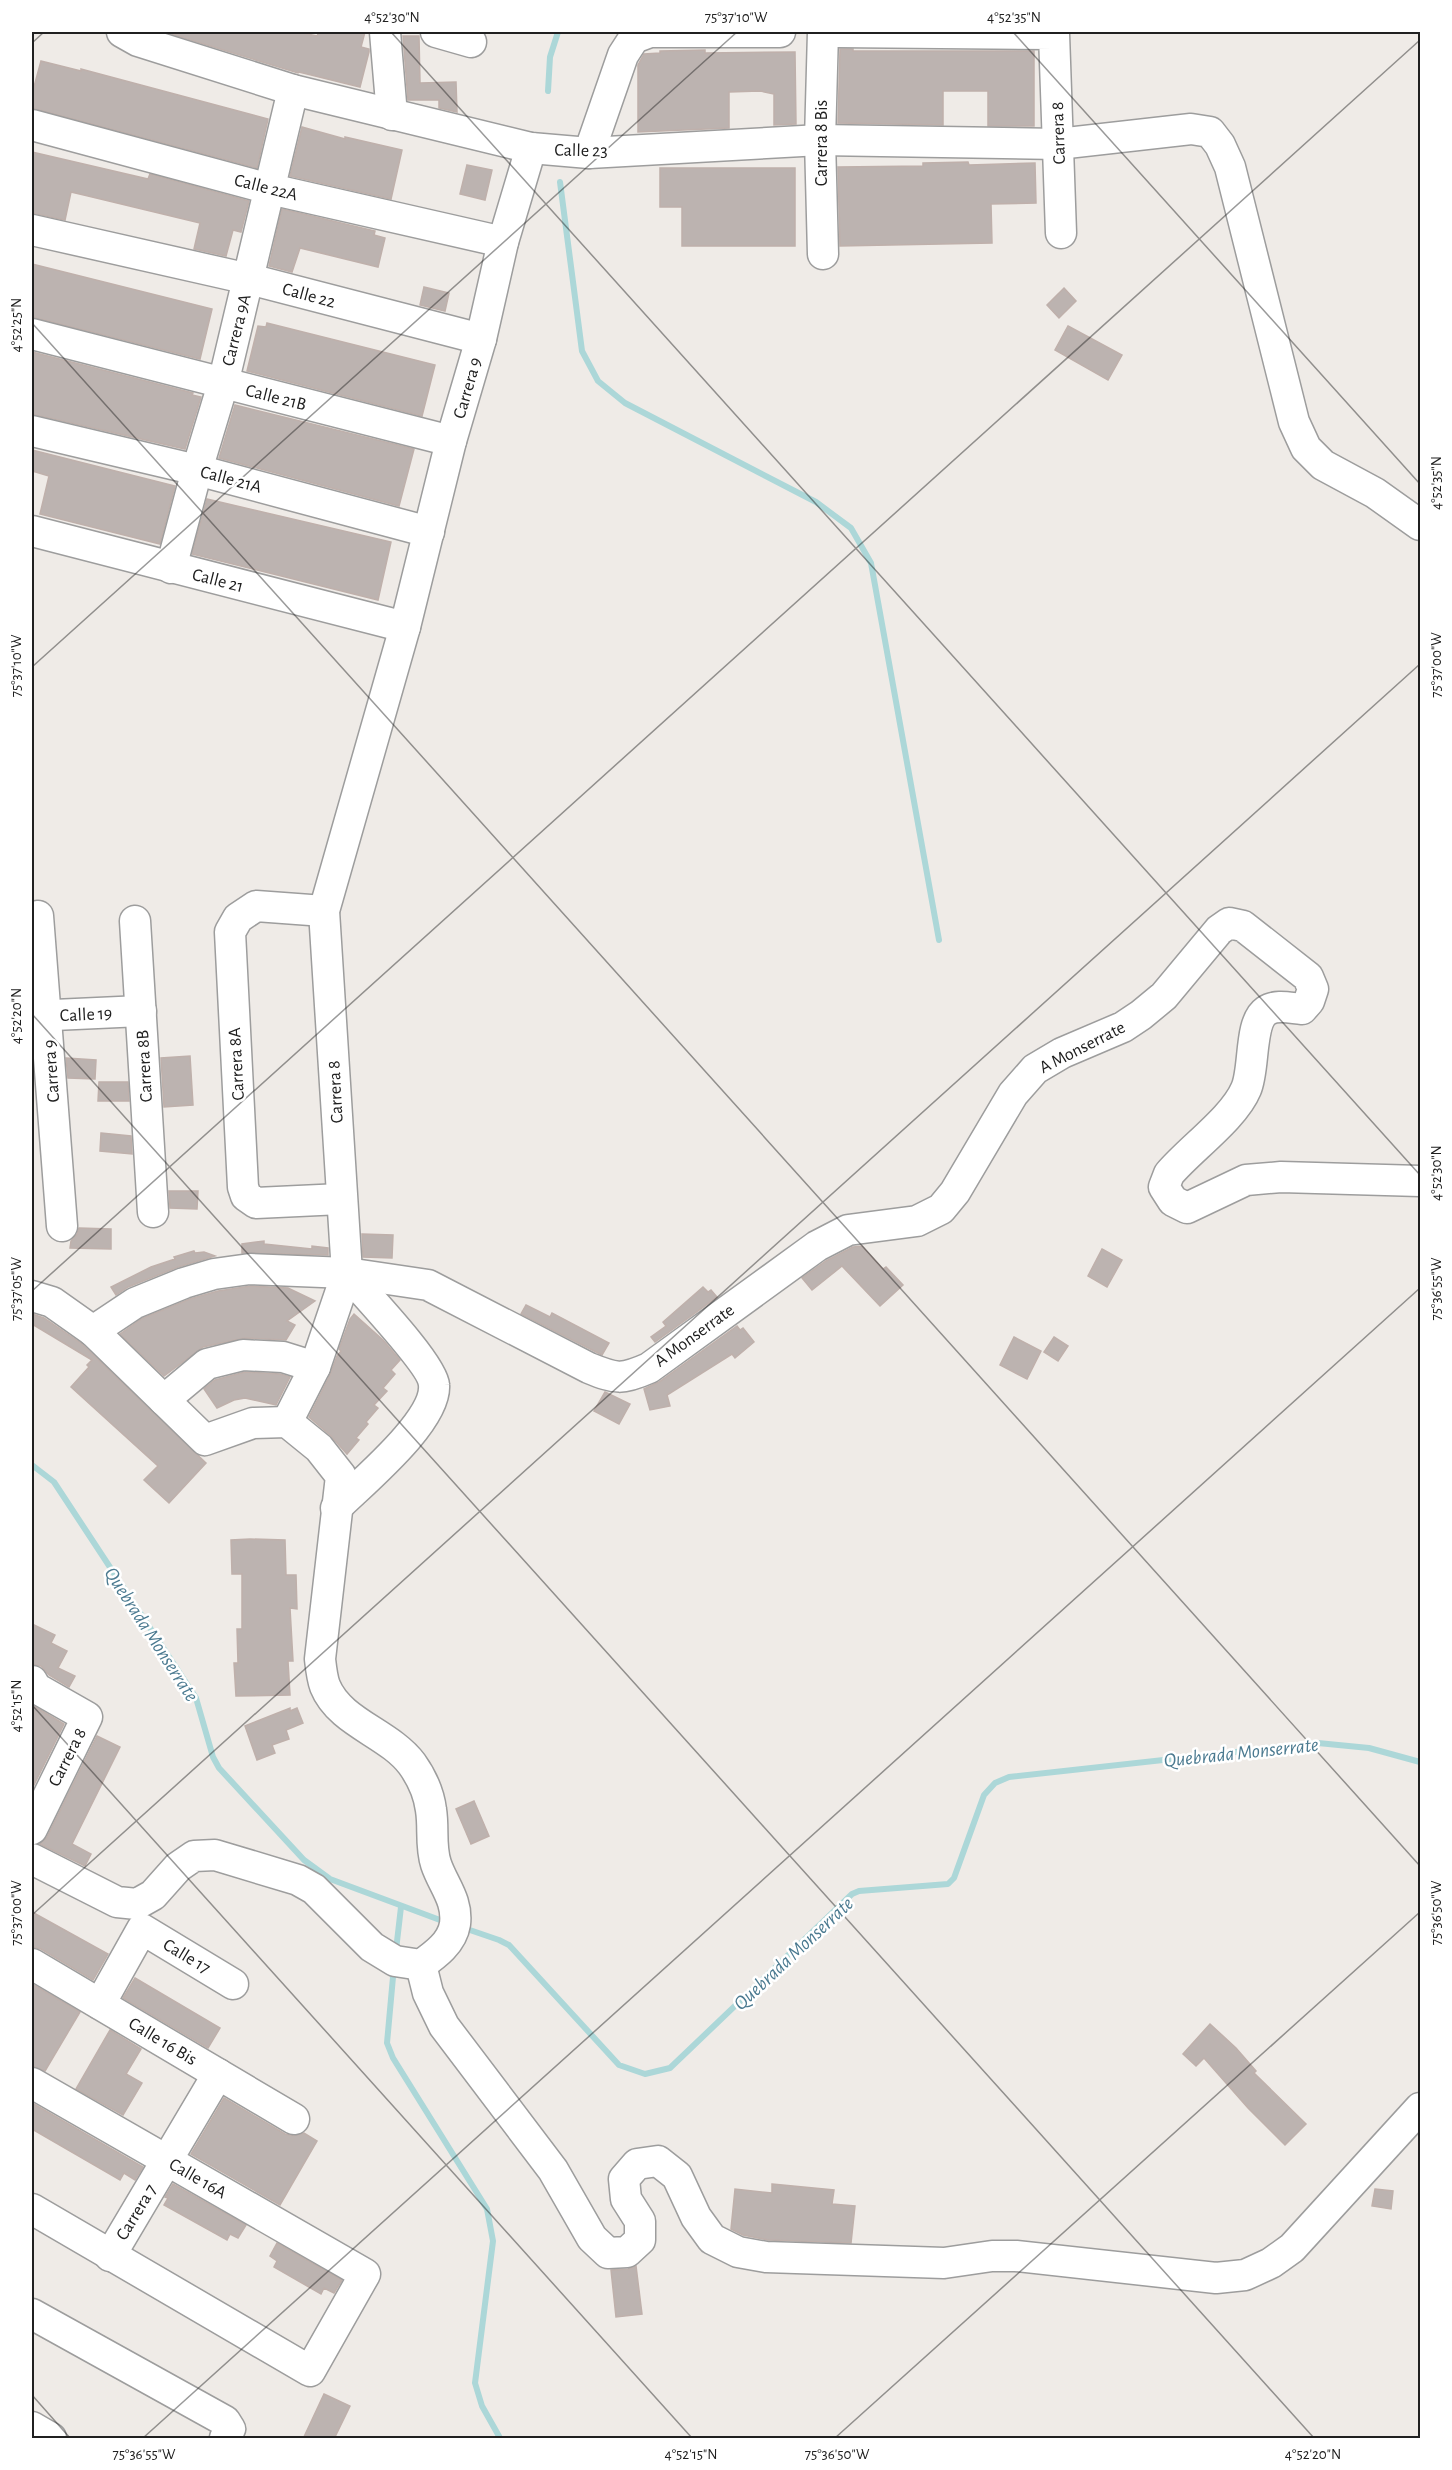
<svg xmlns="http://www.w3.org/2000/svg" width="1452" height="2470" font-family="'Alegreya Sans',sans-serif">
  <rect width="100%" height="100%" fill="#efebe7"/>
  <g fill="none" stroke-linecap="round" stroke-linejoin="round">
    <g stroke="#acd7d8" stroke-width="6">
      <path d="M548 91 550 57 558 32"/>
      <path d="M560 182 582 351 598 381 625 403 816 502 851 528 871 563 939 940"/>
      <path d="M32 1465 54 1482 196 1698 213 1757 219 1768 304 1860 330 1879 440 1920"/>
      <path d="M464 1928 499 1940 509 1945 619 2065 645 2074 670 2068 852 1894 859 1891 948 1884 954 1878 984 1795 995 1783 1009 1777 1318 1743 1369 1748 1420 1762"/>
      <path d="M396 1950 401 1907"/>
      <path d="M393 1977 387 2043 393 2058 487 2209 493 2241 475 2383 482 2406 500 2438"/>
    </g>
  </g>
  <g fill="#bcb3b0" stroke="#bfb0ab" stroke-width="1.5">
    <path d="M165 32H298L317 36 319 32H365L361 47 369 49V52L360 87 299 72 298 73Z"/>
    <path d="M403 36H419L420 83 456 82 457 112 439 108V100H408Z"/>
    <path d="M840 49H853V51H1034V126H988V91H943V125L838 123Z"/>
    <path d="M705 50V53L795 52 796 124 774 125V94L760 91 729 92V128L638 132V65L644 54 660 53V51Z"/>
    <path d="M41 61 81 71V69L268 119 257 168 32 108V94Z"/>
    <path d="M302 127 345 139V137L402 150 391 199 290 176Z"/>
    <path d="M32 152 148 179 150 174 249 201 241 232 233 230 226 256 194 249 200 223 88 196 71 192 65 220 32 213Z"/>
    <path d="M968 162 969 165 1035 163 1036 203 991 204 992 243 840 246 838 167 923 166V163Z"/>
    <path d="M467 165 492 170 485 200 460 194Z"/>
    <path d="M660 168H795V246H682V207H660Z"/>
    <path d="M282 209 375 231 374 235 385 238 378 267 300 248 292 272 269 266Z"/>
    <path d="M32 264 212 309 200 359 32 317Z"/>
    <path d="M424 287 449 293 445 311 420 305Z"/>
    <path d="M1064 288 1076 301 1059 318 1047 305Z"/>
    <path d="M267 323 435 365 422 416 247 371 258 326 266 327Z"/>
    <path d="M1068 326 1122 355 1108 380 1055 350Z"/>
    <path d="M32 352 193 393 192 395 201 397 185 449 32 414Z"/>
    <path d="M235 405 414 449 399 506 219 458Z"/>
    <path d="M32 450 175 486 160 544 40 514 49 476 32 471Z"/>
    <path d="M207 499 391 542 378 600 192 554Z"/>
    <path d="M190 1056 193 1105 164 1107 161 1058Z"/>
    <path d="M66 1058 96 1060 95 1079 68 1078Z"/>
    <path d="M99 1082H128L129 1101H98Z"/>
    <path d="M101 1133 131 1136 132 1154 100 1151Z"/>
    <path d="M169 1191H198L197 1209 170 1208Z"/>
    <path d="M79 1228 111 1229V1249L70 1248 71 1241 77 1234Z"/>
    <path d="M362 1234 393 1235 392 1258 363 1257Z"/>
    <path d="M264 1241V1244L312 1249V1246L328 1248V1255L242 1253V1244Z"/>
    <path d="M862 1246 883 1269 886 1267 903 1285 880 1306 842 1266 812 1290 802 1278 826 1261 853 1247Z"/>
    <path d="M1102 1249 1122 1260 1107 1287 1088 1276Z"/>
    <path d="M194 1251 195 1253 204 1252 215 1256 178 1267 128 1287 116 1295 111 1287 151 1267 175 1259 174 1257Z"/>
    <path d="M251 1286 288 1288 315 1301 287 1321 295 1325 286 1340 244 1338 203 1347 164 1376 120 1334 143 1318 190 1299 218 1291Z"/>
    <path d="M703 1287 708 1292 711 1290 717 1297 655 1342 651 1337 666 1326 663 1322Z"/>
    <path d="M526 1305 550 1317 552 1313 609 1343 602 1355 521 1314Z"/>
    <path d="M32 1314 44 1318 82 1344 206 1463 169 1503 144 1480 158 1466 71 1387 89 1367 87 1365 92 1360 32 1324Z"/>
    <path d="M354 1314 383 1340 400 1360 391 1370 395 1374 383 1388 387 1391 374 1405 378 1408 366 1422 368 1424 356 1438 359 1440 347 1454 330 1435 309 1417 330 1375 337 1356 341 1351 339 1349 350 1319Z"/>
    <path d="M737 1326 740 1330 743 1328 754 1342 735 1358 732 1354 667 1395 670 1406 650 1410 644 1389 659 1382Z"/>
    <path d="M1014 1337 1041 1351 1027 1379 1000 1365Z"/>
    <path d="M1054 1337 1068 1346 1058 1361 1044 1352Z"/>
    <path d="M245 1372 280 1374 290 1377 276 1405 245 1398 234 1400 217 1408 204 1389 215 1380Z"/>
    <path d="M605 1392 630 1404 619 1424 594 1411Z"/>
    <path d="M250 1539 285 1540 286 1575H296L297 1609 290 1608 293 1661H288L290 1695 236 1696 234 1663H238L237 1629H242V1574H232L231 1540Z"/>
    <path d="M32 1624 55 1635 51 1643 67 1651 58 1668 75 1676 69 1687 49 1675 41 1666 32 1664Z"/>
    <path d="M32 1705 64 1724 32 1789Z"/>
    <path d="M290 1708V1711L297 1708 303 1723 286 1730 289 1739 272 1745 275 1753 257 1760 245 1726Z"/>
    <path d="M97 1736 120 1747 72 1844 91 1854 85 1866 40 1844 47 1837Z"/>
    <path d="M474 1801 489 1836 471 1844 456 1809Z"/>
    <path d="M32 1912 108 1954 93 1980 41 1949 32 1947Z"/>
    <path d="M135 1978 220 2028 208 2048 123 1998Z"/>
    <path d="M32 1984 80 2012 45 2071 32 2066Z"/>
    <path d="M1210 2024 1236 2048 1256 2071 1254 2073 1306 2124 1285 2145 1248 2108 1204 2058 1196 2066 1183 2054Z"/>
    <path d="M110 2030 141 2049 126 2074 142 2083 123 2115 76 2089Z"/>
    <path d="M224 2098 285 2134 294 2136 304 2133 317 2141 280 2205 191 2154Z"/>
    <path d="M32 2103 143 2167 135 2180 124 2173 120 2180 32 2129Z"/>
    <path d="M173 2184 246 2225 238 2238 230 2234 227 2240 164 2205 168 2198 165 2197Z"/>
    <path d="M772 2184 834 2190 832 2204 855 2206 851 2243 768 2240 743 2235 731 2229 735 2189 772 2193Z"/>
    <path d="M1375 2189 1393 2191 1391 2209 1372 2206Z"/>
    <path d="M277 2243 342 2280 334 2293 324 2288 321 2294 274 2267 277 2261 270 2256Z"/>
    <path d="M636 2266 642 2314 616 2317 611 2270 628 2269Z"/>
    <path d="M324 2394 350 2406 334 2439H303Z"/>
  </g>
  <g fill="none" stroke-linecap="round" stroke-linejoin="round">
    <g stroke="#9d9d9d" stroke-width="33">
      <g id="minor">
        <path d="M122 32 138 41 293 90 531 148 589 153 820 140 1058 144 1191 129 1210 132 1220 145 1230 167 1294 422 1306 448 1323 465 1375 493 1420 525"/>
        <path d="M385 32 392 115"/>
        <path d="M436 32 471 42"/>
        <path d="M823 32 820 140 823 254"/>
        <path d="M837 32 1054 34 1061 233"/>
        <path d="M32 125 270 189 503 242"/>
        <path d="M589 153 623 55 634 38 650 32H780"/>
        <path d="M32 230 249 279 481 339"/>
        <path d="M32 334 451 441"/>
        <path d="M32 431 197 470 429 532"/>
        <path d="M32 531 405 627"/>
        <path d="M171 568 197 470 223 384 293 90"/>
        <path d="M324 911 256 906 238 918 230 932 243 1187 246 1196 256 1203 341 1199"/>
        <path d="M38 916 62 1226"/>
        <path d="M135 921 153 1212"/>
        <path d="M32 1016 141 1011"/>
        <path d="M32 1296 52 1302 93 1331 205 1440 253 1423 287 1422 319 1448 341 1476 320 1659C321 1668 322 1678 325 1686 340 1723 389 1733 412 1764 422 1778 429 1794 431 1810 434 1828 430 1846 436 1864 443 1885 458 1900 455 1924 452 1943 435 1955 421 1965L395 1961 372 1947 314 1889 298 1880 215 1855 194 1856 178 1867 153 1895 137 1904 117 1902 32 1859"/>
        <path d="M93 1331 135 1303 184 1283 214 1274 250 1269 347 1273 428 1285 589 1368C616 1379 622 1380 649 1368L817 1246 848 1230 917 1221 941 1209 955 1192 1013 1094 1035 1069 1062 1053 1123 1027 1141 1015 1164 996 1219 930 1229 923 1243 926 1308 977 1313 989 1309 1001 1302 1009C1290 1008 1276 1004 1266 1011 1249 1023 1255 1069 1246 1089 1234 1118 1190 1149 1169 1174L1164 1187 1173 1201 1187 1208 1246 1180 1281 1177 1420 1181"/>
        <path d="M164 1400 207 1364 243 1355 283 1357 315 1367"/>
        <path d="M287 1422 315 1367 347 1273 324 911 405 627 451 441 481 339 503 242 531 148"/>
        <path d="M336 1508C361 1483 437 1421 434 1385 433 1365 363 1292 347 1273"/>
        <path d="M32 1681 36 1688 87 1717 32 1829"/>
        <path d="M32 1964 294 2119"/>
        <path d="M421 1965 428 1993 444 2026 553 2170 592 2238 608 2253 627 2252 640 2240V2221L626 2199 624 2179 637 2164 658 2161 677 2176 696 2217 712 2239 738 2252 766 2257 944 2263 992 2256H1016L1216 2278 1245 2275 1271 2263 1292 2248 1420 2108"/>
        <path d="M100 2004 142 1929 233 1984"/>
        <path d="M32 2083 365 2274 310 2371 32 2209"/>
        <path d="M110 2256 218 2074"/>
        <path d="M32 2314 225 2421 230 2429 225 2438"/>
        <path d="M32 2427 51 2438"/>
      </g>
    </g>
    <use href="#minor" stroke="#fff" stroke-width="30"/>
  </g>
  <path fill="none" stroke="#202020" stroke-width="1.5" stroke-opacity="0.45" d="M391 32 1420 1175M1013 32 1420 484M32 43 44 32M32 323 1420 1866M32 667 737 32M32 1014 1314 2438M32 1291 1420 40M32 1705 692 2438M32 1915 1420 664M32 2395 70 2438M143 2438 1420 1288M835 2438 1420 1912"/>
  <g text-anchor="middle" stroke-width="5" stroke-linejoin="round" paint-order="stroke">
    <g font-size="18" fill="#202020" stroke="#fff">
      <text transform="translate(1058 133) rotate(-92)" y="6">Carrera 8</text>
      <text transform="translate(821 143) rotate(-90)" y="6">Carrera 8 Bis</text>
      <text transform="translate(581 150) rotate(1)" y="6">Calle 23</text>
      <text transform="translate(266 187) rotate(14)" y="6">Calle 22A</text>
      <text transform="translate(309 295) rotate(15)" y="6">Calle 22</text>
      <text transform="translate(236 330) rotate(-76)" y="6">Carrera 9A</text>
      <text transform="translate(467 388) rotate(-74)" y="6">Carrera 9</text>
      <text transform="translate(276 397) rotate(14)" y="6">Calle 21B</text>
      <text transform="translate(231 479) rotate(15)" y="6">Calle 21A</text>
      <text transform="translate(218 580) rotate(14)" y="6">Calle 21</text>
      <text transform="translate(86 1014) rotate(-3)" y="6">Calle 19</text>
      <text transform="translate(1082 1047) rotate(-27)" y="6">A Monserrate</text>
      <text transform="translate(236 1064) rotate(-93)" y="6">Carrera 8A</text>
      <text transform="translate(144 1066) rotate(-93)" y="6">Carrera 8B</text>
      <text transform="translate(51 1071) rotate(-94)" y="6">Carrera 9</text>
      <text transform="translate(335 1092) rotate(-93)" y="6">Carrera 8</text>
      <text transform="translate(694 1335) rotate(-36)" y="6">A Monserrate</text>
      <text transform="translate(67 1757) rotate(-63)" y="6">Carrera 8</text>
      <text transform="translate(187 1956) rotate(31)" y="6">Calle 17</text>
      <text transform="translate(163 2041) rotate(31)" y="6">Calle 16 Bis</text>
      <text transform="translate(198 2178) rotate(30)" y="6">Calle 16A</text>
      <text transform="translate(136 2212) rotate(-59)" y="6">Carrera 7</text>
    </g>
    <g font-size="20" font-style="italic" fill="#4b7a90" stroke="#fff">
      <text transform="translate(152 1634) rotate(57)" y="7">Quebrada Monserrate</text>
      <text transform="translate(1241 1752) rotate(-6)" y="7">Quebrada Monserrate</text>
      <text transform="translate(793 1953) rotate(-43)" y="7">Quebrada Monserrate</text>
    </g>
  </g>
  <rect width="1452" height="2470" fill="none" stroke="#ffffff" stroke-width="66"/>
  <rect x="33" y="33" width="1386" height="2404" fill="none" stroke="#202020" stroke-width="2"/>
  <g font-size="15" text-anchor="middle" fill="#202020">
    <text x="392" y="22">4°52'30"N</text>
    <text x="736" y="22">75°37'10"W</text>
    <text x="1014" y="22">4°52'35"N</text>
    <text transform="translate(16 325) rotate(-90)" y="5">4°52'25"N</text>
    <text transform="translate(1436 483) rotate(-90)" y="5">4°52'35"N</text>
    <text transform="translate(1436 665) rotate(-90)" y="5">75°37'00"W</text>
    <text transform="translate(16 666) rotate(-90)" y="5">75°37'10"W</text>
    <text transform="translate(16 1016) rotate(-90)" y="5">4°52'20"N</text>
    <text transform="translate(1436 1173) rotate(-90)" y="5">4°52'30"N</text>
    <text transform="translate(1436 1289) rotate(-90)" y="5">75°36'55"W</text>
    <text transform="translate(16 1289) rotate(-90)" y="5">75°37'05"W</text>
    <text transform="translate(16 1706) rotate(-90)" y="5">4°52'15"N</text>
    <text transform="translate(1436 1913) rotate(-90)" y="5">75°36'50"W</text>
    <text transform="translate(16 1913) rotate(-90)" y="5">75°37'00"W</text>
    <text x="144" y="2459">75°36'55"W</text>
    <text x="691" y="2459">4°52'15"N</text>
    <text x="837" y="2459">75°36'50"W</text>
    <text x="1313" y="2459">4°52'20"N</text>
  </g>
</svg>
